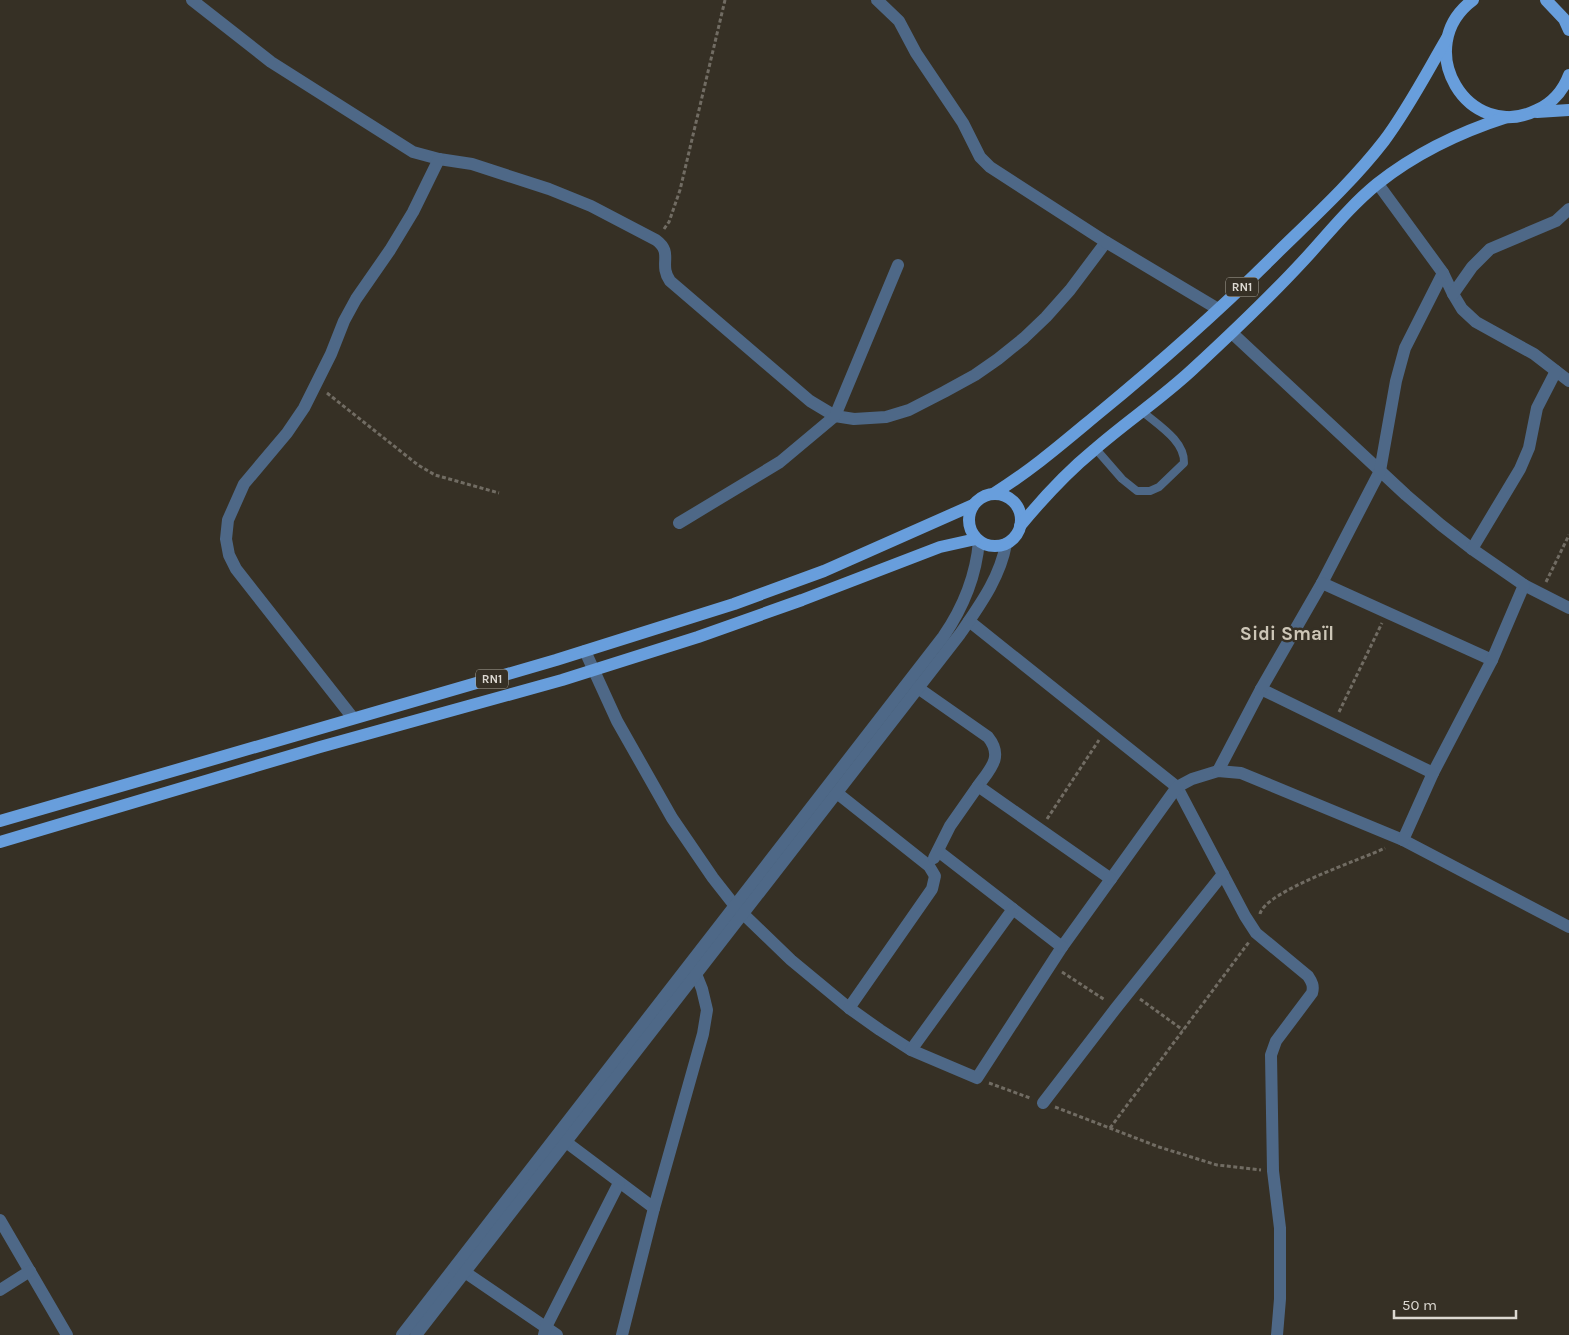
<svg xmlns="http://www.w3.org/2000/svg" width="1569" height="1335" font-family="Karla,sans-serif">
  <rect width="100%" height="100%" fill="#363025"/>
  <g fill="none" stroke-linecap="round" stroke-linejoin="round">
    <g stroke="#716c63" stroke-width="3" stroke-dasharray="4 2.5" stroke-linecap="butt">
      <path d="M664 229 669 222 680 190 725 0"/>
      <path d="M327 393 418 465 435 475 499 493"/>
      <path d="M1546 582 1569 535"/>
      <path d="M1339 712 1382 623"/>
      <path d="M1047 819 1099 740"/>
      <path d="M1260 914C1265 891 1363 859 1385 848"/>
      <path d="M1062 972 1105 1000"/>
      <path d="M1140 999 1183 1030"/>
      <path d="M989 1083 1030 1098"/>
      <path d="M1055 1107 1159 1147 1217 1165 1261 1170"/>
      <path d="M1110 1128 1249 942"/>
    </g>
    <path stroke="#4e6887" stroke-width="8" d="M1095 448 1122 479 1137 491H1150L1159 487 1184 463C1185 441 1158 425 1143 412"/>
    <g stroke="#4e6887" stroke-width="12">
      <path d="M192 0 271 62 413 152 439 159 472 164 549 189 591 206 656 240C674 253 658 264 670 281L810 401 835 416 854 419 886 417 909 410 944 392 975 375 998 359 1024 338 1046 317 1070 290 1106 242"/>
      <path d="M877 0 899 21 916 53 963 123 980 157 990 167 1106 242 1218 309"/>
      <path d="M1378 184 1443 273 1453 294 1462 309 1476 322 1534 354 1569 381"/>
      <path d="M1453 294 1472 267 1490 249 1556 221 1569 209"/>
      <path d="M1232 333 1406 495 1441 525 1472 549 1524 585 1569 608"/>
      <path d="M679 523 780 462 835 416 898 265"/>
      <path d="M1472 549 1520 469 1529 448 1537 408 1556 371"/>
      <path d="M1322 583 1380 471 1396 381 1405 348 1443 273"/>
      <path d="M969 621 1177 787 1245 916 1256 933 1308 976C1312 982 1314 986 1312 993L1276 1041 1271 1055 1273 1171 1280 1228V1299L1277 1335"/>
      <path d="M585 651 617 721 672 818 713 878 735 906 791 960 849 1008 880 1030 911 1050 977 1078 1062 947 1177 787 1192 779 1218 771 1241 773 1403 840 1569 927"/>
      <path d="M918 688 988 737C1004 757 990 769 978 786L1111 879"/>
      <path d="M1261 689 1433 773"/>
      <path d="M353 718 236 569 229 555 226 539 228 520 244 484 287 433 304 408 331 354 344 321 356 299 390 250 413 212 439 159"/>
      <path d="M1218 771 1261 689 1322 583 1492 660"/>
      <path d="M837 793 929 866 935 876 932 889 849 1008"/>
      <path d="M1403 840 1433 773 1492 660 1524 585"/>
      <path d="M938 851 1062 947"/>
      <path d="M934 858 950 826 978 786"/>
      <path d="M911 1050 1013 909"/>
      <path d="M1043 1103 1116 1008 1223 874"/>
      <path d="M566 1142 654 1208"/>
      <path d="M0 1220 67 1335"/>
      <path d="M456 1266 557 1335"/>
      <path d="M0 1290 30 1271"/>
      <path d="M544 1335 546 1327 619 1183"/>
      <path d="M622 1335 654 1208 703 1034 707 1010 702 989 696 974"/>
    </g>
    <g stroke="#4e6887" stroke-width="12">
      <path d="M402 1335 943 637C963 608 976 577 979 541"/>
      <path d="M416 1335 960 634C979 606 1000 578 1006 544"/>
    </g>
    <g stroke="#689edc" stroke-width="12">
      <path d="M1473 0C1410 47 1468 144 1537 110 1552 103 1563 91 1569 75"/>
      <path d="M1546 0 1564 19 1569 30"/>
      <path d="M1537 112 1569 110"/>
      <circle cx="995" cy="520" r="26"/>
      <path d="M993 494C1032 470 1064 442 1099 413 1161 362 1222 308 1279 251 1315 216 1353 181 1384 141 1408 109 1427 72 1447 38"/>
      <path d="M1020 526C1043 498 1066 473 1094 450 1126 422 1162 398 1193 369 1231 334 1269 298 1304 260 1328 234 1349 207 1377 184 1416 153 1460 132 1507 117"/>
      <path d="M0 821 556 660 734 604 824 571 973 505"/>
      <path d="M0 842 320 747 562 680 698 637 802 600 940 547 976 539"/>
    </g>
  </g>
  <g text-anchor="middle" stroke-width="5" stroke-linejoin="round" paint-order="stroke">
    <g fill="#363025" stroke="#aaa69d" stroke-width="1">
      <rect x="1226" y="277.5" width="32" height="19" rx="4"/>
      <rect x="476" y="669.5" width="32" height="19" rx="4"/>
    </g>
    <g font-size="12" font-weight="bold" fill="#dcd8d1">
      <text x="1242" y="291">RN1</text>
      <text x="492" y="683">RN1</text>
    </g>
    <g font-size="19" font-weight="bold" fill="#cdc6b7" stroke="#363025">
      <text x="1287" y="640">Sidi Smaïl</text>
    </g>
  </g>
  <path d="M1394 1310v8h122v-8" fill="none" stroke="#dcd8d1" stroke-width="2.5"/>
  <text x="1402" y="1310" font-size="15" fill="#dcd8d1" stroke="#363025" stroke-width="4" paint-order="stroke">50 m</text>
</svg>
